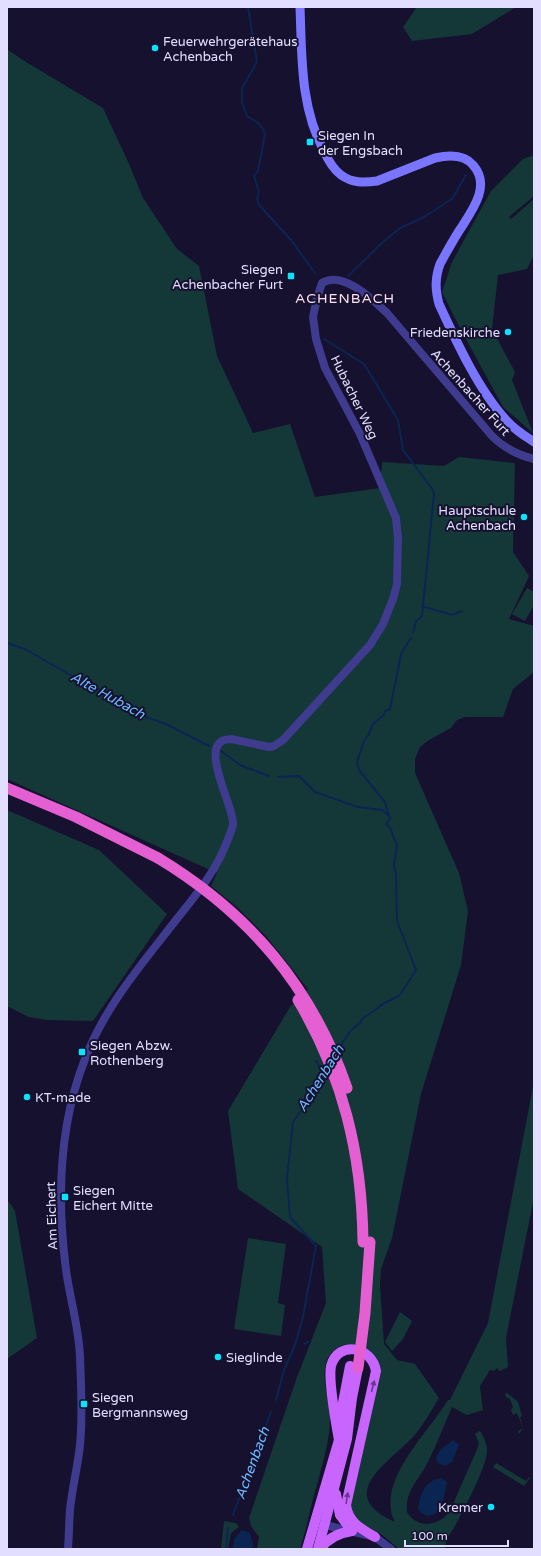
<svg xmlns="http://www.w3.org/2000/svg" width="541" height="1556" font-family="'Varela Round',sans-serif">
  <rect width="100%" height="100%" fill="#16112e"/>
  <g fill="#143838">
    <path d="M417 7H516L472 34 412 41 403 27Z"/>
    <path d="M7 49 21 59 103 108 130 166 143 198 177 249 199 266 217 356 253 433 290 424 315 497 380 488 382 462 444 466 459 457 515 463 513 552 529 576 509 619 534 626V672L513 689 503 717H465L457 720 451 728 429 740 420 747 415 759V773L459 873 468 911 461 965 421 1094 392 1238 381 1269 380 1285 384 1344 397 1360 415 1364 439 1398C431 1411 423 1426 413 1437 387 1464 334 1495 395 1522 393 1518 391 1514 391 1510 385 1473 429 1431 448 1400H450L488 1323 534 1081V1197L506 1338 508 1367 500 1371 497 1368 494 1371 490 1370 480 1386 483 1410 467 1415 452 1407C444 1425 437 1444 428 1462 419 1480 405 1490 407 1512 418 1530 439 1526 450 1511L478 1447 479 1443 475 1434 479 1431 481 1432C484 1438 487 1444 487 1450 488 1464 464 1509 456 1524 452 1532 445 1539 445 1549H399L381 1534 358 1522 349 1506 374 1355C360 1341 339 1339 328 1358 320 1373 328 1396 330 1412 331 1436 324 1458 318 1481 311 1504 307 1527 300 1549H257L259 1537 251 1526 249 1518 297 1377 326 1303 322 1247 238 1189 228 1111 290 1007 308 989 266 936 237 907 211 886 217 873 7 779Z"/>
    <path d="M534 155V196L509 217 511 219 534 199V255L527 269 498 275 492 329 515 372 512 380 533 433 503 407 461 330 442 292 452 262 491 191 523 159Z"/>
    <path d="M527 588 534 592V605L525 621 512 614Z"/>
    <path d="M7 810 99 850 167 914 93 1021 47 1020 29 1017 7 1006Z"/>
    <path d="M9 1202 15 1211 37 1338 7 1359V1203Z"/>
    <path d="M248 1238 286 1244 278 1303 285 1305 281 1336 234 1329Z"/>
    <path d="M400 1312 412 1321 403 1339 392 1351 385 1342Z"/>
    <path d="M507 1393 518 1402 522 1416 520 1417 523 1428 519 1434 518 1431 523 1428 517 1413 513 1415 511 1410 513 1407 510 1399 506 1397 505 1394Z"/>
    <path d="M496 1463 526 1481 529 1477 530 1478 524 1486 493 1467Z"/>
    <path d="M224 1521 236 1523 239 1527 231 1533 228 1549H221Z"/>
  </g>
  <g fill="#0b2553">
    <path d="M453 1440 459 1445 452 1462 446 1466 440 1464 436 1460C437 1450 446 1446 453 1440Z"/>
    <path d="M442 1478 447 1482 443 1501 437 1513C428 1517 424 1517 418 1509 420 1494 425 1480 442 1478Z"/>
    <path d="M242 1530 250 1533 253 1545 252 1549H233L234 1539Z"/>
  </g>
  <g fill="none" stroke-linecap="round" stroke-linejoin="round">
    <g stroke="#0b2553" stroke-width="2">
      <path d="M248 7 257 62 242 88V102L247 116 257 122 263 129 265 134 258 171 254 176 259 192 257 199 259 205 291 240 315 273"/>
      <path d="M348 276 384 241 400 228 424 217 452 199 466 175"/>
      <path d="M324 339 364 364 398 420 403 450 433 490 434 494 422 616 416 621 413 633"/>
      <path d="M422 606 452 615 462 611"/>
      <path d="M7 643 25 649 81 681 119 699 143 716 166 724 209 746"/>
      <path d="M221 751 240 765 269 776"/>
      <path d="M278 777 299 776 315 792 358 807 382 810 388 815"/>
      <path d="M337 1051 351 1030 360 1023 362 1019 378 1008 381 1005 400 995 416 970 397 921 396 873C391 866 397 853 397 845 396 842 394 839 393 836 392 831 390 827 386 824L390 819 385 802 359 770 357 762 364 741 368 736 373 724 384 715 385 711 390 709 401 654 411 638"/>
      <path d="M316 1061 322 1071"/>
      <path d="M304 1344 308 1342"/>
      <path d="M276 1400 284 1370 295 1345 303 1317 316 1246 290 1217 287 1178 293 1122 307 1102 326 1066"/>
      <path d="M233 1515 271 1412"/>
      <path d="M226 1549 228 1528"/>
    </g>
    <g stroke="#3f3b8f" stroke-width="8">
      <path d="M325 1525 375 1537 391 1549"/>
      <path d="M68 1549C69 1536 69 1523 70 1510 72 1488 78 1466 80 1445 83 1416 81 1386 80 1357 79 1328 70 1299 66 1270 57 1201 59 1125 85 1059 105 1006 142 964 176 920 196 895 217 870 228 839 230 834 233 828 233 823 233 804 195 739 231 739L269 747 274 746 283 740 370 645 383 624 393 599 397 584 398 538 396 518 360 434 325 368 316 339 313 317 317 298 322 283C343 270 373 300 387 313L492 436C504 448 517 455 534 459"/>
    </g>
    <path stroke="#7a75ff" stroke-width="9" d="M300 7C302 56 300 107 324 151 328 160 333 169 341 175 352 183 364 183 377 181L435 158C448 155 464 154 473 165 492 186 471 212 459 231 452 242 446 253 440 264 435 278 435 289 439 304 456 341 479 391 507 421 515 430 525 436 534 442"/>
    <g stroke="#c865ff" stroke-width="10">
      <path d="M339 1440C336 1423 328 1381 331 1366 338 1340 372 1346 376 1371L346 1505C348 1522 361 1529 375 1537"/>
      <path d="M336 1494 340 1515 352 1531"/>
      <path d="M307 1549 339 1440 342 1408 350 1366"/>
      <path d="M318 1549 347 1439 352 1398 358 1368"/>
      <path d="M320 1549C328 1538 338 1533 352 1531"/>
    </g>
    <g stroke="#e45fd2" stroke-width="11">
      <path d="M7 788 76 817 158 858"/>
      <path d="M298 1000C343 1076 362 1154 363 1242"/>
    </g>
    <g stroke="#e45fd2" stroke-width="11">
      <path d="M158 858C249 913 312 987 347 1088"/>
      <path d="M358 1368 365 1313 370 1242"/>
    </g>
  </g>
  <defs><path id="oneway-solid" d="M-6-.8H1V-3.2L6.5 0L1 3.2V.8H-6Z"/></defs>
  <g fill="#66378c">
    <use href="#oneway-solid" transform="translate(373 1386) rotate(-76)"/>
    <use href="#oneway-solid" transform="translate(347 1498) rotate(-81)"/>
  </g>
  <g fill="#0ae3ff" stroke="#16112e" stroke-width="1.5">
    <circle cx="155" cy="48" r="4"/>
    <rect x="306" y="138" width="8" height="8" rx="2"/>
    <rect x="287" y="272" width="8" height="8" rx="2"/>
    <circle cx="508" cy="332" r="4"/>
    <circle cx="524" cy="517" r="4"/>
    <rect x="78" y="1048" width="8" height="8" rx="2"/>
    <circle cx="27" cy="1097" r="4"/>
    <rect x="61" y="1193" width="8" height="8" rx="2"/>
    <circle cx="218" cy="1357" r="4"/>
    <rect x="80" y="1400" width="8" height="8" rx="2"/>
    <circle cx="491" cy="1507" r="4"/>
  </g>
  <g text-anchor="middle" stroke-width="4" stroke-linejoin="round" paint-order="stroke">
    <g font-size="13" fill="#e2deff" stroke="#16112e" text-anchor="start">
      <text x="163" y="46">Feuerwehrgerätehaus<tspan x="163" dy="15">Achenbach</tspan></text>
      <text x="318" y="140">Siegen In<tspan x="318" dy="15">der Engsbach</tspan></text>
      <text x="283" y="274" text-anchor="end">Siegen<tspan x="283" dy="15">Achenbacher Furt</tspan></text>
      <text x="500" y="337" text-anchor="end">Friedenskirche</text>
      <text x="516" y="515" text-anchor="end">Hauptschule<tspan x="516" dy="15">Achenbach</tspan></text>
      <text x="90" y="1050">Siegen Abzw.<tspan x="90" dy="15">Rothenberg</tspan></text>
      <text x="35" y="1102">KT-made</text>
      <text x="73" y="1195">Siegen<tspan x="73" dy="15">Eichert Mitte</tspan></text>
      <text x="226" y="1362">Sieglinde</text>
      <text x="92" y="1402">Siegen<tspan x="92" dy="15">Bergmannsweg</tspan></text>
      <text x="483" y="1512" text-anchor="end">Kremer</text>
    </g>
    <g font-size="13" fill="#e2deff" stroke="#16112e">
      <text transform="translate(471 392) rotate(48)" y="5">Achenbacher Furt</text>
      <text transform="translate(355 397) rotate(64)" y="5">Hubacher Weg</text>
      <text transform="translate(51 1216) rotate(-92)" y="5">Am Eichert</text>
    </g>
    <g font-size="14" letter-spacing="1" fill="#ffe0f3" stroke="#16112e">
      <text x="345" y="303">ACHENBACH</text>
    </g>
    <g font-size="14" font-style="italic" fill="#6cb9ff" stroke="#16112e">
      <text transform="translate(108 695) rotate(29)" y="5">Alte Hubach</text>
      <text transform="translate(320 1078) rotate(-58)" y="5">Achenbach</text>
      <text transform="translate(252 1463) rotate(-70)" y="5">Achenbach</text>
    </g>
  </g>
  <rect width="541" height="1556" fill="none" stroke="#e2deff" stroke-width="16"/>
  <path d="M405 1540v6h103v-6" fill="none" stroke="#e2deff" stroke-width="2"/>
  <text x="411" y="1540" font-size="12" fill="#e2deff" stroke="#16112e" stroke-width="3" paint-order="stroke">100 m</text>
</svg>
